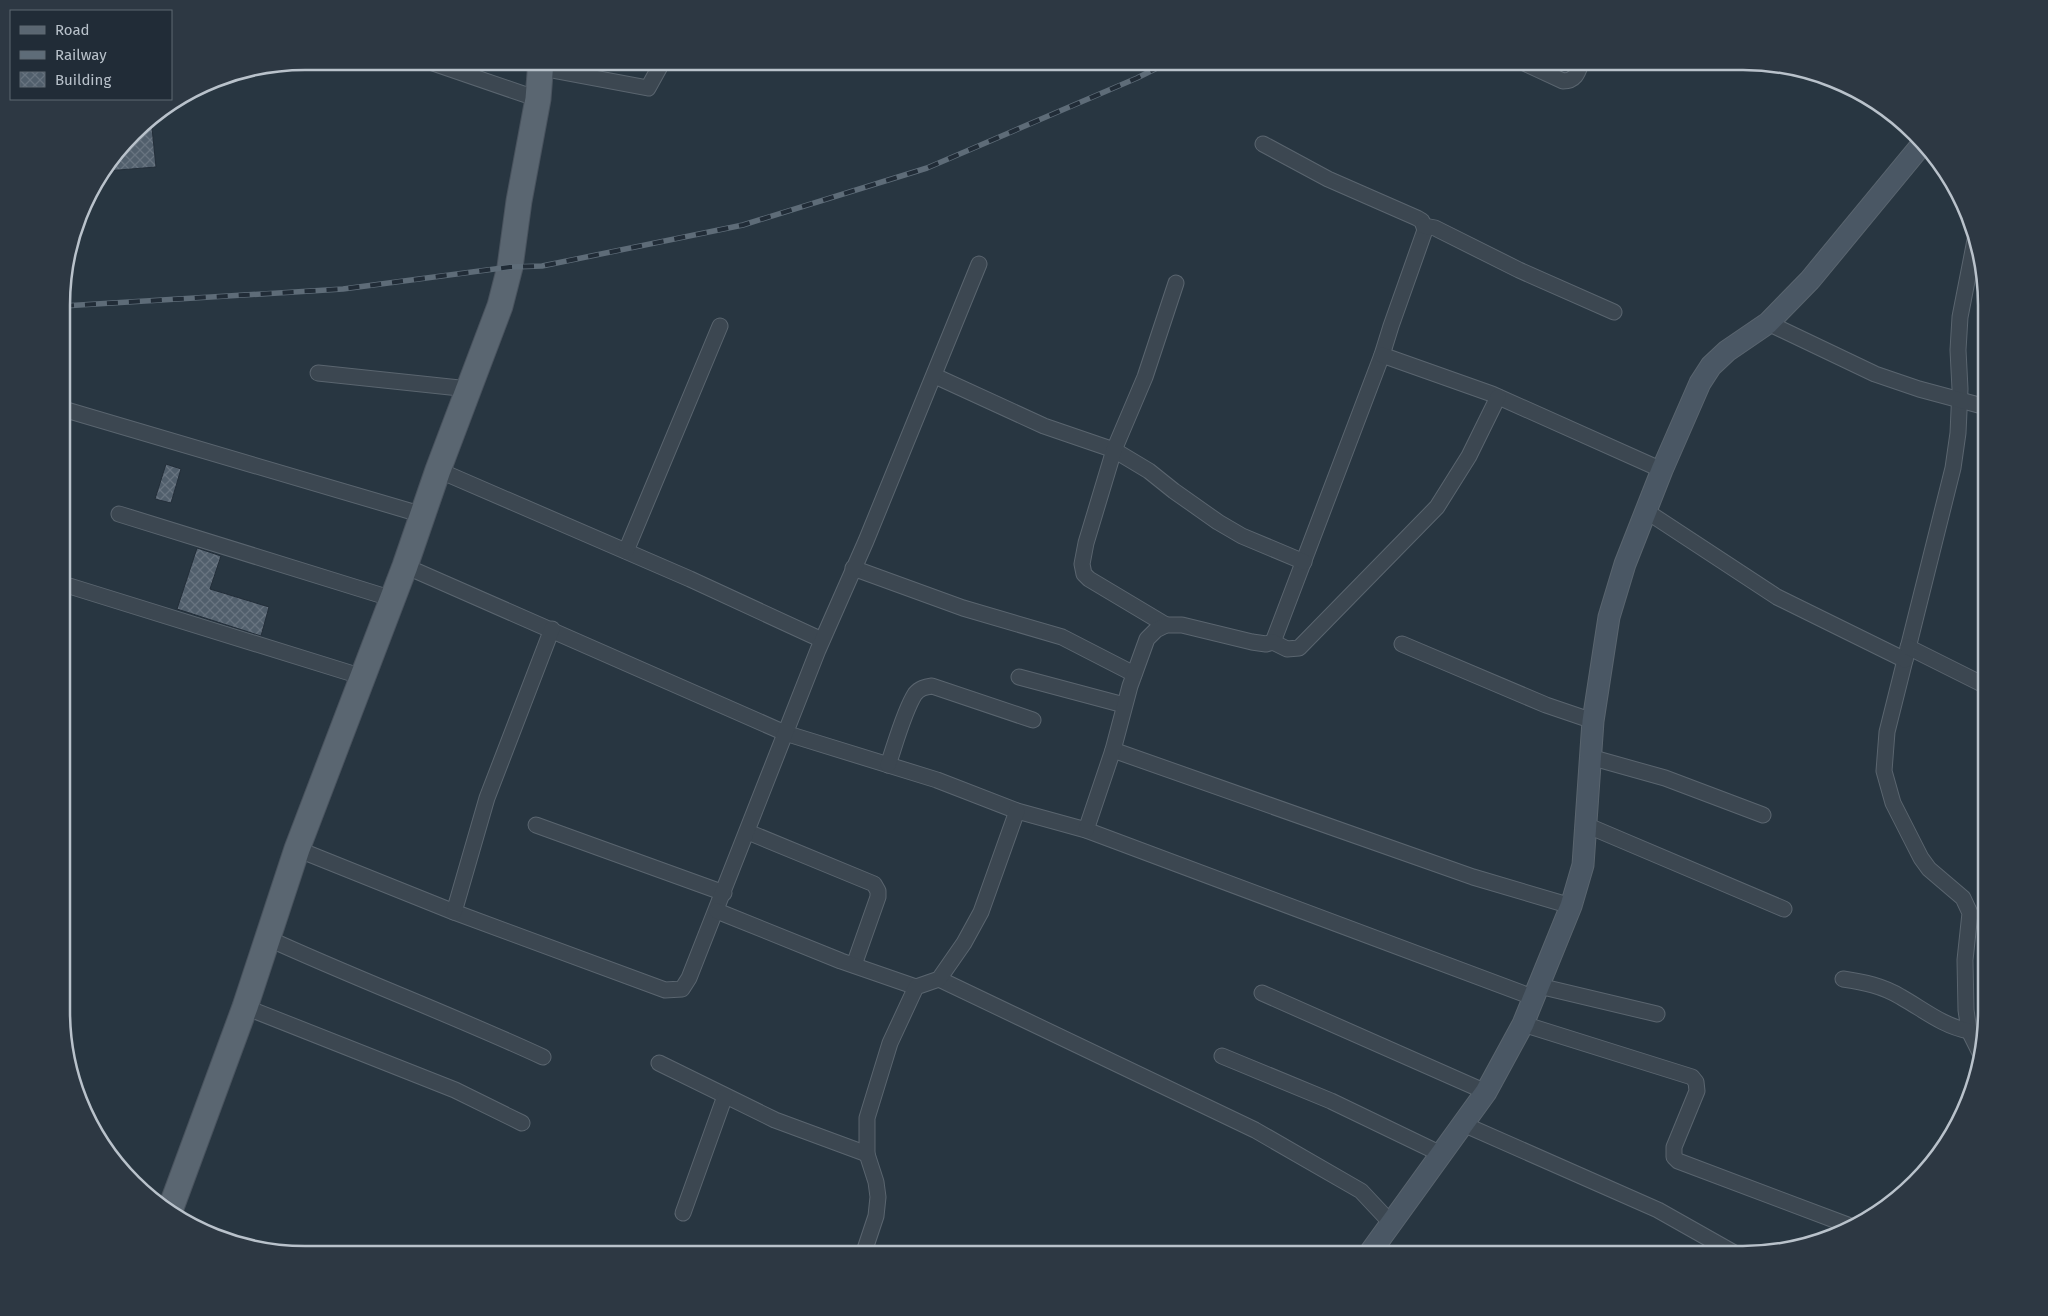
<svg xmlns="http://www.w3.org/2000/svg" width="2048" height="1316" font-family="'Fira Sans',sans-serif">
  <defs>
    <pattern id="building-cross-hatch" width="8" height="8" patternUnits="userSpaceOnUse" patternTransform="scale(1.25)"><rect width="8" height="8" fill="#515f6c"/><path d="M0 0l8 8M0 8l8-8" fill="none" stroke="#687480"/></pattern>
  </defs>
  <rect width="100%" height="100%" fill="#283641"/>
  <g fill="url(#building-cross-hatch)" stroke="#232e39">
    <path d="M151 118 156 167 106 171 144 122Z"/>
    <path d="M166 464 181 469 171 503 155 499Z"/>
    <path d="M197 548 221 556 210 589 269 607 261 636 177 609Z"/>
  </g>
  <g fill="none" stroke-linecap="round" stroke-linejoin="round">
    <g stroke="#5a656f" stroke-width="17">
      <g id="street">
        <path d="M427 61 538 99"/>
        <path d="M1520 61 1563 81C1576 81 1578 72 1582 61"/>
        <path d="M541 68 648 88 663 61"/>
        <path d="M1263 144 1328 179 1417 218 1422 221 1425 230 1391 326 1382 355 1273 642"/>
        <path d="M1424 226 1435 228 1519 270 1614 312"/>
        <path d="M1976 235 1960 317 1958 350 1960 389 1958 433 1953 468 1887 732 1884 771 1893 803 1921 858 1929 869 1963 898 1970 913 1965 960 1966 1010 1969 1031 1981 1055"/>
        <path d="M1768 323 1875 374 1919 389 1986 407"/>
        <path d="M1382 355 1492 394 1662 470"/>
        <path d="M318 373 469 389"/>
        <path d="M935 376 1044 426 1114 450 1149 471 1174 491 1218 522 1242 536 1304 562"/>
        <path d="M63 409 423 515"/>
        <path d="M438 470 690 579 822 640"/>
        <path d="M1646 511 1777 597 1905 660"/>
        <path d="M119 514 393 599"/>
        <path d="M626 551 720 326"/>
        <path d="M405 566 785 733 937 780 1017 811 1086 830 1535 998"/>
        <path d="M853 568 963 608 1062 637 1134 674"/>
        <path d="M63 584 363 677"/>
        <path d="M1166 625 1089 579 1084 574 1082 564 1086 543 1114 450 1145 377 1176 283"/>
        <path d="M1402 644 1546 705 1593 721"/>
        <path d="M1908 647 1986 686"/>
        <path d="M1019 677 1124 705"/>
        <path d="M1113 750 1473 877 1571 906"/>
        <path d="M1590 757 1665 778 1763 815"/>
        <path d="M888 765C895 745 904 711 915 694 920 688 925 687 932 686L1033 720"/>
        <path d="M536 825 724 893"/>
        <path d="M1586 825 1784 909"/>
        <path d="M1086 830 1113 750 1130 686 1147 639 1156 630 1166 625H1182L1252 642 1266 644 1273 642 1287 649 1299 648 1437 507 1469 456 1498 397"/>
        <path d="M748 832 874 884 878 891V897L854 965"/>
        <path d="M297 849 454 912 665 990 682 989 689 978 818 650 866 541 979 264"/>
        <path d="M717 911 841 961 916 987"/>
        <path d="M454 912 487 798 552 629"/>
        <path d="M267 938C359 980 452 1015 543 1057"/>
        <path d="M939 979 1255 1130 1361 1191 1391 1223"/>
        <path d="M1843 979C1864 982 1883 986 1901 997 1924 1010 1943 1026 1969 1031"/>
        <path d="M1539 986 1657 1014"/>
        <path d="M1262 993 1486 1092"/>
        <path d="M245 1007 455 1090 522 1123"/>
        <path d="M1523 1024 1692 1077 1696 1082 1697 1091 1674 1147V1157L1678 1161 1853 1227"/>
        <path d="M1222 1056 1331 1101 1441 1154"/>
        <path d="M659 1063 775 1120 867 1154"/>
        <path d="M1463 1124 1658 1210 1736 1254"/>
        <path d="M683 1213 725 1096"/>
        <path d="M863 1255 876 1216 878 1197 876 1182 867 1154V1118L890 1043 916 987 939 979 964 943 981 912 1017 811"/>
      </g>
    </g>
    <g stroke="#5a656f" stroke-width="23">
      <path id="secondary" d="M1369 1254 1486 1092 1523 1024 1571 906 1583 865 1593 721 1609 617 1625 564 1662 470 1700 383 1711 366 1727 351 1768 323 1810 280 1923 143"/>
    </g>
    <g stroke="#49535e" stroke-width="27">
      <path id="primary" d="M169 1213 245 1007 297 849 405 566 438 470 500 306 510 267 519 201 538 99 541 61"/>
    </g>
    <use href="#street" stroke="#3c4751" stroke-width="15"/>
    <use href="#secondary" stroke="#4a5764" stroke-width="21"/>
    <use href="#primary" stroke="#5a6671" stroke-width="25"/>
    <g stroke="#5e6c78" stroke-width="5.5">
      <path id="rail" d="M63 306 343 289 510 267 542 266 743 225 927 168 1137 78 1171 61"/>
    </g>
    <use href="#rail" stroke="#212c37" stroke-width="4" stroke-dasharray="11" stroke-linecap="butt"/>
  </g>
  <path d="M0 0H2048V1316H0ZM305 70H1743A235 235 0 0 1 1978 305V1011A235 235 0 0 1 1743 1246H305A235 235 0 0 1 70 1011V305A235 235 0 0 1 305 70Z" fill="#2d3843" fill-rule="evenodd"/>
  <path fill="none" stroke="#b9c2cb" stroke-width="2.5" d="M305 70H1743A235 235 0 0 1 1978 305V1011A235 235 0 0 1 1743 1246H305A235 235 0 0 1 70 1011V305A235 235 0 0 1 305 70Z"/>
  <rect x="10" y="10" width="162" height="90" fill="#212c37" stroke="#5e6872"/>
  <rect x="20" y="26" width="25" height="8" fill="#5a6671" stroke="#5e6872"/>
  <text x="55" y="35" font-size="15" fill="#b9c2cb">Road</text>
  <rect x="20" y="51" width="25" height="8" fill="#5e6c78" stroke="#5e6872"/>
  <text x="55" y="60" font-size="15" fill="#b9c2cb">Railway</text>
  <rect x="20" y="72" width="25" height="15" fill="url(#building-cross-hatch)" stroke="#5e6872"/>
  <text x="55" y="85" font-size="15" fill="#b9c2cb">Building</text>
</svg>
